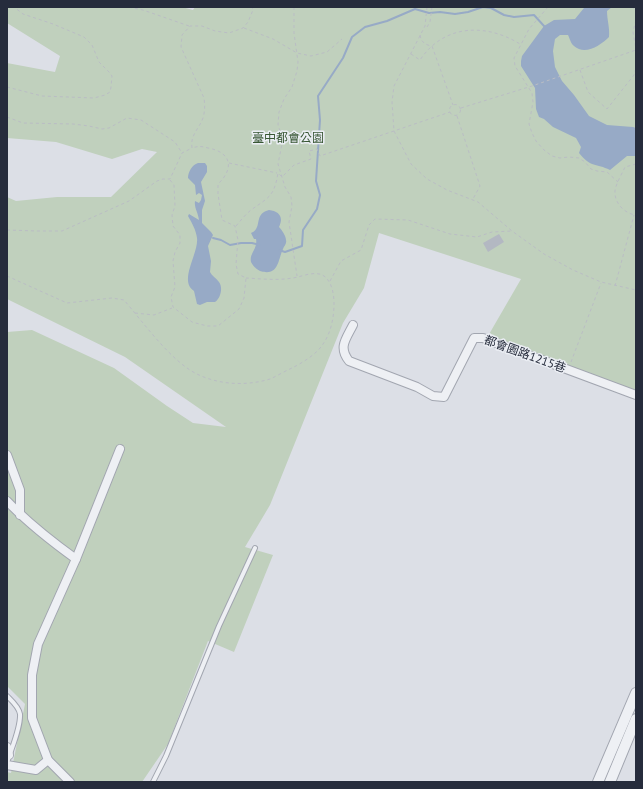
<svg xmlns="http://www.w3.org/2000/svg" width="643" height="789" font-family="'PT Sans','Noto Sans TC',sans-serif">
  <rect width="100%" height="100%" fill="#dcdfe6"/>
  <path fill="#c0d0bd" d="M7 7H182L193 10 195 7H636V392L488 336 521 279 379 233 364 288 343 323 270 505 245 547 273 555 234 652 208 641 168 744 142 782H7V772L11 773 25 704 7 686V332L32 330 114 368 167 406 193 423 226 427 125 357 7 299V197L16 201 57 197H111L157 152 142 149 112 159 56 142 7 138V63L55 72 60 56 7 23Z"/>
  <g fill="#97aac6">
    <path d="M597 7H612L607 11C607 20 610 28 609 37 601 45 585 56 574 46 571 44 570 39 568 35H560L555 39 553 51 555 67 562 81 574 95 589 116 607 125 633 127 636 128V156H627L610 170C596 163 591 168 579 153L581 147 576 138 553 127 544 119 539 117 536 109 535 88 521 66V61L522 56 544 26 554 20 575 19 584 8Z"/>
    <path d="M198 163H205L207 166V172L201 182 205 201 202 210V223L211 232 213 235 208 246 211 261 210 272C212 276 216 278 219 282 223 287 221 298 215 302H207L200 305 197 304 194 291C178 281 199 253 197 238 196 230 192 223 188 216L189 214 199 220C198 212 194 208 195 201L199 203 201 200 202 195 199 193 196 195 195 185 188 178C188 172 192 165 198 163Z"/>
    <path d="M269 210C279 211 284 217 279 227 282 230 286 236 286 240 287 244 284 246 283 249 278 259 279 277 260 271 256 269 253 266 251 262 249 253 258 249 256 239H254L251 233C253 232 255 231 256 229 260 224 256 213 269 210Z"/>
  </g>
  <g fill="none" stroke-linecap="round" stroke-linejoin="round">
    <g stroke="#97aac6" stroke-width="2">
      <path d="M213 238 221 240 230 245 241 243H252L260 245"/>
      <path d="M279 250 285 252 302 246 303 230 317 209 320 195 316 181 320 120 318 96 343 58 352 37 365 27 387 21 415 9 429 13 440 12 455 14 468 12 483 7 491 8 504 15 514 17 534 15 544 26"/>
    </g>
  </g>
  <path fill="#b3b8c2" d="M499 234 504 242 488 252 483 243Z"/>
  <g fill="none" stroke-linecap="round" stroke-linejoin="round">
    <g stroke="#a2a6b0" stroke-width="6">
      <g id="service">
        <path d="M7 696C12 701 19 707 20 714 21 728 11 749 7 763"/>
        <path d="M153 782 166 756 219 626 255 548"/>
      </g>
    </g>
    <g stroke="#a2a6b0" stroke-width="10">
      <g id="minor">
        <path d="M353 325C346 339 338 347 349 361L417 387 433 396 444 397 474 338H483L636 395"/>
        <path d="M7 455 20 490V515"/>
        <path d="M7 501C28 523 51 541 76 559"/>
        <path d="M7 747 9 755 7 754"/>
        <path d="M7 765 36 770 48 760"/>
        <path d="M70 782 48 760 32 718V675L38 644 76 559 120 449"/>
      </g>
    </g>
    <g stroke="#a2a6b0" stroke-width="12">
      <g id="tertiary">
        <path d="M598 782 636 693"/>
        <path d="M610 782 636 719"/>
      </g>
    </g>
    <g stroke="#babdc4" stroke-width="1" stroke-dasharray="3 3" stroke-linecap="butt">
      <path d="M129 7 143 10 189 26"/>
      <path d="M294 7V33L298 62 297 71 292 87 284 99 279 112 278 125 283 139 278 164 285 187 291 197 292 206 289 222 297 276"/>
      <path d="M427 7 425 26 394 86 392 102 394 131 411 164 427 179 447 190 478 202 512 231 544 254 573 270 601 282 636 290"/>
      <path d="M548 7 529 29 514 58 515 66 532 93 533 102 529 124 532 133 536 141 544 150 552 156 560 158 569 157 579 158 585 162 591 169 597 171 607 172 618 182"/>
      <path d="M632 7 636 10"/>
      <path d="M636 20 633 32 636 49"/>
      <path d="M427 27 430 22 432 7"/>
      <path d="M244 28 273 39 297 53 311 56 327 52 342 39"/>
      <path d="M420 35C421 42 425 45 432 46L453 105"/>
      <path d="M411 54 420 60C444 24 486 23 520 44"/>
      <path d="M580 70 588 92 607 109 634 75 636 68"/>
      <path d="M7 87 42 96 94 98 105 95 110 92 111 87 112 76 109 72 99 62 92 45 84 37 53 24 23 14 14 7"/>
      <circle cx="455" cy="110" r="5.5"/>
      <path d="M461 108 532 86 636 50"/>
      <path d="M457 116 480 186 473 199"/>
      <path d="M7 117 23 123 73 124 89 126 102 129 109 128 127 118 141 120 175 142 182 153"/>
      <path d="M229 163 277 173"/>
      <path d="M636 164 625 167C622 174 616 183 615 191 614 203 625 214 636 215"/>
      <path d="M170 180 174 185 175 206 172 215 173 226 180 235V243L175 252 173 261 175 287 171 297 173 307 192 322 207 326H218L239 309 244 298 246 278 238 274 236 264 238 240 235 226 222 220 218 194V184C235 168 231 152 208 148 201 146 198 146 192 148"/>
      <path d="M236 226C241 220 246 214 251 210 269 197 274 197 278 173L282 177 294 165 311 159 309 151 317 149 320 156 450 112"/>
      <path d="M7 230 37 231H62L129 201 157 181 163 179H170L182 153 192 148C190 135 199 129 203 118 205 111 205 105 204 98L181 47 182 35 190 26H202L215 31 229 33 243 28 248 22 253 10 252 7"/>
      <path d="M7 276 67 303 112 298 124 300C143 322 172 363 199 375 221 385 247 386 270 379 277 376 285 371 292 368 302 363 317 354 323 344 331 333 334 317 334 304 334 294 332 282 324 276 317 271 305 275 298 277 280 281 264 279 246 278"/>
      <path d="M330 281 341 261 361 250 369 225 375 219 408 220 450 234 477 237 492 232 512 231"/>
      <path d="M615 286 634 215"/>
      <path d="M135 313 154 315 172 308"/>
      <path d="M571 362 601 283"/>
    </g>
    <use href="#service" stroke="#eef0f4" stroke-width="4"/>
    <use href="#minor" stroke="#eef0f4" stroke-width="8"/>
    <use href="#tertiary" stroke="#eef0f4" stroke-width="10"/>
  </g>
  <g text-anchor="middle" stroke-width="3" stroke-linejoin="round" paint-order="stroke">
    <g font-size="12" fill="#385734" stroke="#ebeef4">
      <text x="288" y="142">臺中都會公園</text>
    </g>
    <g font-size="12" fill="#262c3c" stroke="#ebeef4">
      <text transform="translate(525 354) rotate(20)" y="4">都會園路1215巷</text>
    </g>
  </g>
  <rect width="643" height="789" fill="none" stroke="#262c3c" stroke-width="16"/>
</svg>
